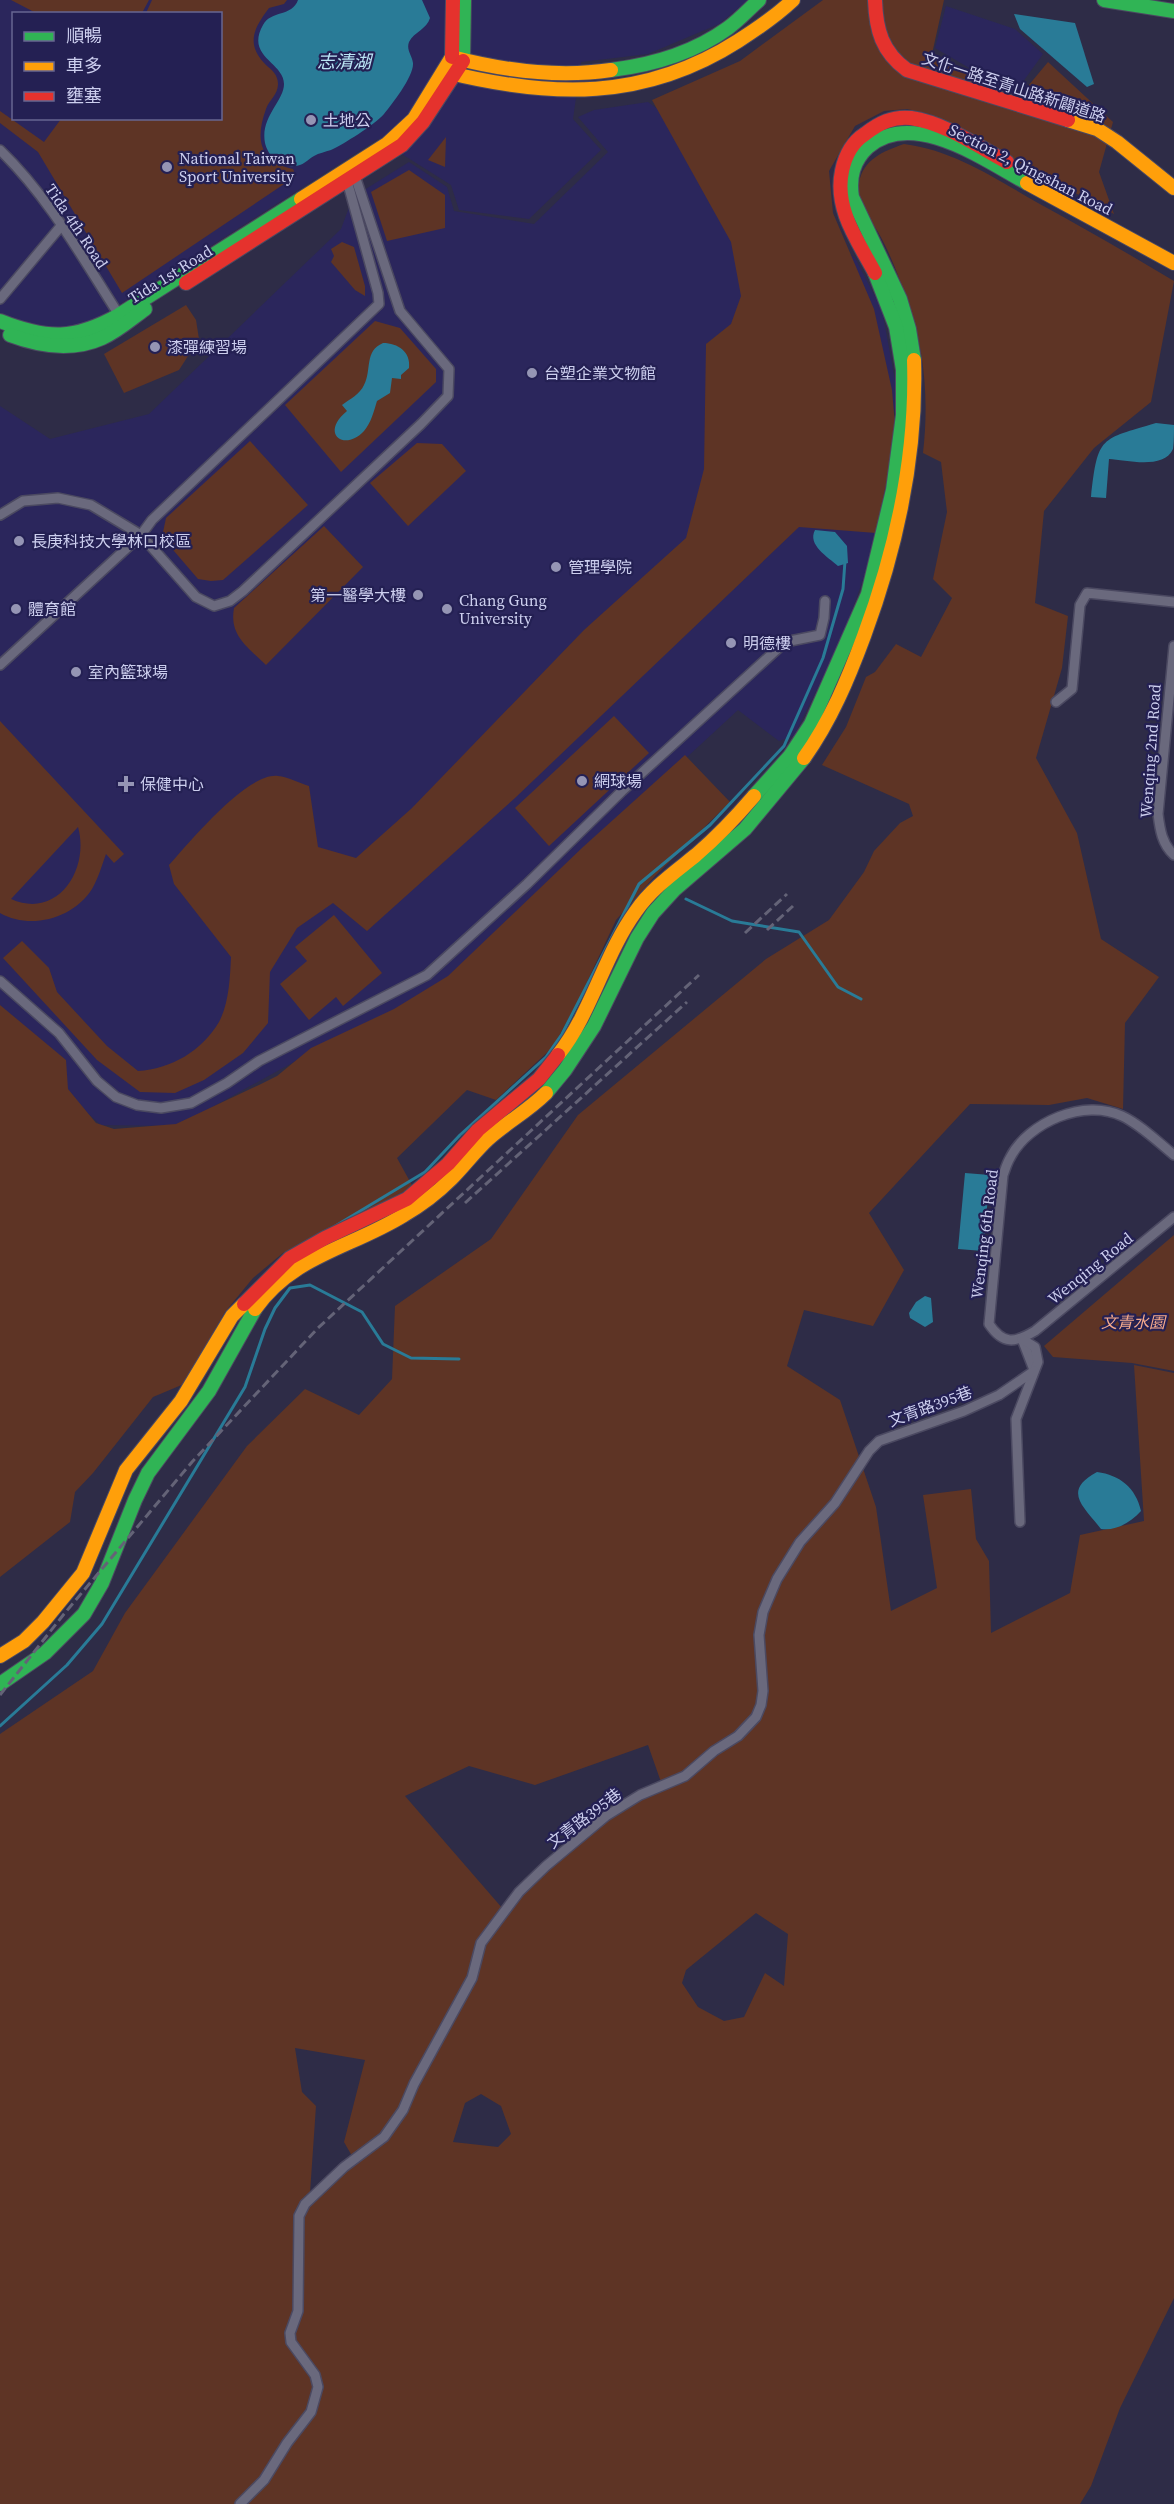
<svg xmlns="http://www.w3.org/2000/svg" width="1174" height="2504" font-family="'Source Serif 4','Noto Sans TC',serif">
  <rect width="100%" height="100%" fill="#2e2c47"/>
  <g fill="#2b265c" fill-rule="evenodd">
    <path d="M0 0H748L719 24 648 54 581 62 573 119 601 150 529 219 459 210 451 185 378 139 92 322 71 332 38 327 0 316ZM14 14H220V118H14Z"/>
    <path d="M946 6 1015 29 1043 54 1014 94 935 48Z"/>
    <path d="M648 102 855 258 882 310 897 391 878 537 842 639 794 736 779 741 738 710 437 988 310 1053 178 1126 101 1125 0 1035V406L50 439 149 414 341 229 353 197 409 162 447 187 454 211 534 224 608 152 578 117 594 110Z"/>
  </g>
  <g fill="#5e3425" fill-rule="evenodd">
    <path d="M11 0H149L142 13H36Z"/>
    <path d="M152 0H287L284 4 269 8C254 28 245 44 266 65 272 70 278 75 278 84 278 95 269 100 266 109 255 139 259 162 293 169L296 176 122 293 38 152 0 123V111L44 142 61 119 220 118V14L146 13Z"/>
    <path d="M823 0H944L932 54 1014 103 1048 62 1113 122 1099 172 1114 214 930 114 907 109 884 111 855 126 829 171 833 213 874 309 892 390 896 436 876 533 799 527 515 798 367 931 333 903 297 928 270 972 268 1023 243 1053 204 1080 175 1093 140 1092 97 1060 3 958 22 941 49 968 57 992 107 1046 138 1071C171 1069 202 1051 219 1022 229 1003 230 978 231 957L174 884 169 865C189 843 247 772 278 776 288 777 299 783 309 786L318 847 356 858 412 808 584 630 686 538 704 469 706 344 731 324 741 296 731 242 652 100 740 61Z"/>
    <path d="M446 137 445 167 428 160Z"/>
    <path d="M904 144C953 150 996 179 1038 203 1084 228 1129 254 1174 281L1151 402 1094 448 1044 511 1035 603 1068 616 1062 668 1036 758 1077 833 1101 939 1159 977 1125 1023 1123 1109 1087 1098 1049 1105 970 1104 869 1213 904 1270 873 1326 804 1310 787 1366 840 1400 876 1507 891 1611 937 1588 923 1495 971 1489 976 1539 989 1561 991 1633 1070 1593 1080 1535 1144 1521 1134 1365 1174 1373V2298L1120 2408 1091 2486 1080 2504H0V1734L93 1671 125 1613 247 1446 305 1389 359 1415 392 1379 395 1306 491 1239 578 1115 766 959 829 920 864 872 874 851 900 823 913 816 909 804 822 765 846 727 866 677 875 672 896 644 921 657 952 598 933 579 947 512 941 462 923 453C929 401 925 349 907 300 899 277 890 253 878 232 873 223 864 215 860 205 858 200 858 189 859 183 863 159 884 151 904 144ZM648 1745 661 1782 539 1867 503 1909 405 1796 469 1766 535 1785ZM756 1913 788 1934 784 1986 765 1973 744 2017 724 2021 698 2007 682 1983 686 1970ZM295 2048 365 2060 344 2142 352 2156 310 2193 316 2106 302 2092ZM481 2094 501 2106 511 2134 498 2147 453 2142 465 2103Z"/>
    <path d="M409 170 445 195V228L387 241 371 192Z"/>
    <path d="M342 242 354 247 365 286V296L355 290 331 262 334 256 331 249Z"/>
    <path d="M186 305 196 320 199 339 179 370 124 393 104 354Z"/>
    <path d="M375 321 400 328 436 369V382L341 472 285 405Z"/>
    <path d="M250 441 308 505 223 580 211 581 198 579 162 537 166 518Z"/>
    <path d="M417 443 442 444 466 471 408 526 370 483Z"/>
    <path d="M324 526 363 567 266 665C248 647 229 636 234 608Z"/>
    <path d="M614 716 649 753 549 846 515 808Z"/>
    <path d="M0 721 124 854 114 863 106 854C102 865 98 879 92 889 73 919 30 930 0 913ZM78 827C90 869 58 920 11 899Z"/>
    <path d="M685 755 730 802 656 875 616 920 579 999 553 1047 496 1100 467 1090 397 1158 413 1187 283 1253 253 1278 225 1312 184 1384 153 1397 93 1473 75 1492 70 1522 0 1577V1005L66 1060 68 1089 96 1123 114 1129 176 1124 261 1084 277 1076 311 1048 394 1009 448 976 583 847Z"/>
    <path d="M334 915 382 973 343 1006 336 997 309 1020 280 984 307 961 295 947Z"/>
    <path d="M1174 1235V1371L1132 1363 1053 1357 1044 1346Z"/>
  </g>
  <g fill="#297b97">
    <path d="M298 0H422L430 18C427 29 414 32 409 42 406 50 412 55 413 63 414 76 392 104 384 114 374 125 344 144 331 150 325 152 319 153 314 156 307 160 303 166 294 166 280 168 268 156 265 143 260 117 284 101 284 84 284 62 245 57 263 25 271 10 292 17 298 0Z"/>
    <path d="M1014 14 1075 23 1094 84 1087 87 1020 29Z"/>
    <path d="M383 343C398 343 411 352 409 368L401 375V379L392 378 390 393 377 401C374 411 371 423 364 431 345 452 319 434 347 411L342 405C350 399 360 394 364 385 372 370 364 351 383 343Z"/>
    <path d="M1156 423 1174 425C1174 432 1174 443 1173 449 1164 470 1126 460 1109 459L1106 498 1091 497C1098 435 1100 440 1156 423Z"/>
    <path d="M815 530 835 532 847 546 848 563 838 566C828 557 807 545 815 530Z"/>
    <path d="M965 1173 990 1175 983 1251 958 1249Z"/>
    <path d="M925 1296 931 1298 933 1322 925 1327 910 1318 909 1313 916 1302Z"/>
    <path d="M1097 1472C1120 1475 1136 1488 1141 1511 1131 1522 1117 1531 1101 1529 1083 1506 1062 1491 1097 1472Z"/>
  </g>
  <g fill="none" stroke-linecap="round" stroke-linejoin="round">
    <g stroke="#297b97" stroke-width="3">
      <path d="M686 899 732 921 799 932 838 987 861 999"/>
      <path d="M332 1228 425 1172 460 1135 546 1057 562 1034 639 884 710 825 784 746 823 658 843 589 845 561"/>
      <path d="M0 1726 67 1665 102 1624 245 1387 265 1329 275 1308 290 1288 310 1285 362 1312 383 1344 411 1358 459 1359"/>
    </g>
    <g stroke="#4b4961" stroke-width="12">
      <g id="street">
        <path d="M0 150C50 198 84 261 121 318"/>
        <path d="M0 299 61 226"/>
        <path d="M0 515 23 501 58 498 91 505 141 535 196 597 214 606 230 601 243 591 421 424 448 396 449 369 400 311 355 176 352 175"/>
        <path d="M1174 646 1158 814C1160 830 1162 844 1174 855"/>
        <path d="M0 665 141 535 152 520 379 304 378 293 346 177"/>
        <path d="M1056 702 1072 689 1080 605 1087 593 1174 602"/>
        <path d="M0 981 59 1033 97 1081 116 1097 137 1105 161 1108 191 1103 227 1083 259 1061 427 975 527 884 622 791 785 642 820 635 824 618 825 601"/>
        <path d="M1174 1155C1158 1142 1141 1125 1122 1116 1085 1098 1028 1122 1010 1158 1007 1163 1005 1170 1003 1175L989 1324C1003 1345 1015 1343 1035 1331L1174 1217"/>
        <path d="M1022 1339 1034 1370"/>
        <path d="M1020 1522 1016 1419 1038 1362 1035 1347 1022 1339"/>
        <path d="M240 2504 264 2480 287 2443 311 2412 318 2387 315 2375 291 2342 290 2333 298 2311 299 2216 305 2204 344 2167 384 2137 403 2110 414 2084 472 1978 481 1943 519 1892 546 1866 606 1816 640 1795 685 1776 714 1751 738 1736 756 1717 761 1705 763 1691 759 1635 763 1612 777 1579 800 1542 835 1503 869 1451 879 1441 964 1411 999 1395 1034 1371"/>
      </g>
    </g>
    <g stroke="#4b4961" stroke-width="16">
      <g id="fast">
        <path d="M1104 0 1174 11"/>
        <path d="M463 61 464 0"/>
        <path d="M611 70C652 65 695 52 728 28 739 20 749 9 759 0"/>
        <path d="M0 321C48 340 74 340 119 315L301 199"/>
        <path d="M10 335C39 346 73 351 102 338 118 331 131 319 145 309"/>
        <path d="M914 360 909 329 900 299 852 197C849 177 853 161 868 147 913 108 985 160 1027 183"/>
        <path d="M754 796 790 756 811 724 868 594 893 490 903 415V370L896 327 875 273"/>
        <path d="M546 1093 565 1070 594 1026 637 938 653 913 674 890 745 829 804 758"/>
        <path d="M0 1684 45 1653 84 1614 102 1583 135 1500 148 1473 209 1391 255 1309"/>
      </g>
    </g>
    <g stroke="#4b4961" stroke-width="16">
      <g id="slow">
        <path d="M446 72C551 98 644 101 738 41 757 29 776 16 793 0"/>
        <path d="M1068 120 1097 129 1117 142 1174 188"/>
        <path d="M1027 183 1174 263"/>
        <path d="M301 199 387 144 414 119 452 57C505 71 557 78 611 70"/>
        <path d="M804 758C831 720 848 679 864 636 897 547 917 455 914 360"/>
        <path d="M558 1055C592 1012 604 955 636 911 652 888 675 872 696 855 717 837 736 817 754 796"/>
        <path d="M255 1309C293 1255 351 1248 404 1215 421 1205 437 1193 451 1179 464 1166 475 1151 488 1139 507 1122 528 1111 546 1093"/>
        <path d="M0 1656 24 1641 43 1622 83 1573 126 1470 181 1401 232 1316 244 1304"/>
      </g>
    </g>
    <g stroke="#4b4961" stroke-width="16">
      <g id="jam">
        <path d="M875 0C876 30 882 52 907 70L1068 120"/>
        <path d="M452 57 453 0"/>
        <path d="M875 273C858 241 834 209 842 171 845 156 851 143 865 134 879 123 893 116 911 118 945 123 977 146 1007 162"/>
        <path d="M186 283 402 145 423 122 463 61"/>
        <path d="M244 1304 290 1258 325 1238 407 1199 448 1164 478 1130 539 1079 558 1055"/>
      </g>
    </g>
    <use href="#street" stroke="#6a697d" stroke-width="9"/>
    <use href="#fast" stroke="#30b455" stroke-width="14"/>
    <use href="#slow" stroke="#ff9f0a" stroke-width="14"/>
    <use href="#jam" stroke="#e5322d" stroke-width="14"/>
    <g stroke="#646377" stroke-width="3" stroke-dasharray="9 4.5" stroke-linecap="butt">
      <path d="M767 930 793 906"/>
      <path d="M745 933 787 894"/>
      <path d="M465 1203 687 1002"/>
      <path d="M0 1695 64 1614 192 1462 318 1328 699 975"/>
    </g>
  </g>
  <g fill="#9595b4" stroke="#242053" stroke-width="2">
    <circle cx="311" cy="120" r="6"/>
    <circle cx="167" cy="167" r="6"/>
    <circle cx="155" cy="347" r="6"/>
    <circle cx="532" cy="373" r="6"/>
    <circle cx="19" cy="541" r="6"/>
    <circle cx="556" cy="567" r="6"/>
    <circle cx="418" cy="595" r="6"/>
    <circle cx="16" cy="609" r="6"/>
    <circle cx="447" cy="609" r="6"/>
    <circle cx="731" cy="643" r="6"/>
    <circle cx="76" cy="672" r="6"/>
    <circle cx="582" cy="781" r="6"/>
    <path d="M123 775h6v6h6v6h-6v6h-6v-6h-6v-6h6z"/>
  </g>
  <g text-anchor="middle" stroke-width="4.5" stroke-linejoin="round" paint-order="stroke">
    <g font-size="16" fill="#ccceee" stroke="#242053">
      <text transform="translate(1014 87) rotate(18)" y="6">文化一路至青山路新闢道路</text>
      <text transform="translate(1031 169) rotate(27)" y="6">Section 2, Qingshan Road</text>
      <text transform="translate(77 226) rotate(56)" y="6">Tida 4th Road</text>
      <text transform="translate(170 274) rotate(-32)" y="6">Tida 1st Road</text>
      <text transform="translate(1150 751) rotate(-86)" y="6">Wenqing 2nd Road</text>
      <text transform="translate(984 1234) rotate(-83)" y="6">Wenqing 6th Road</text>
      <text transform="translate(1090 1268) rotate(-39)" y="6">Wenqing Road</text>
      <text transform="translate(930 1406) rotate(-20)" y="6">文青路395巷</text>
      <text transform="translate(584 1818) rotate(-37)" y="6">文青路395巷</text>
    </g>
    <g font-size="16" fill="#ccceee" stroke="#242053" text-anchor="start">
      <text x="323" y="126">土地公</text>
      <text x="179" y="164">National Taiwan<tspan x="179" dy="18">Sport University</tspan></text>
      <text x="167" y="353">漆彈練習場</text>
      <text x="544" y="379">台塑企業文物館</text>
      <text x="31" y="547">長庚科技大學林口校區</text>
      <text x="568" y="573">管理學院</text>
      <text x="406" y="601" text-anchor="end">第一醫學大樓</text>
      <text x="459" y="606">Chang Gung<tspan x="459" dy="18">University</tspan></text>
      <text x="28" y="615">體育館</text>
      <text x="743" y="649">明德樓</text>
      <text x="88" y="678">室內籃球場</text>
      <text x="594" y="787">網球場</text>
      <text x="140" y="790">保健中心</text>
    </g>
    <g font-size="16" font-style="italic" fill="#f5aa8c" stroke="#242053">
      <text x="1133" y="1328">文青水園</text>
    </g>
    <g font-size="18" font-style="italic" fill="#bbe5f5" stroke="#242053">
      <text x="344" y="68">志清湖</text>
    </g>
  </g>
  <rect x="12" y="12" width="210" height="108" fill="#242053" stroke="#676691" stroke-width="1.5"/>
  <rect x="24" y="32" width="30" height="9" fill="#30b455" stroke="#676691" stroke-width="1.5"/>
  <text x="66" y="42" font-size="18" fill="#ccceee">順暢</text>
  <rect x="24" y="62" width="30" height="9" fill="#ff9f0a" stroke="#676691" stroke-width="1.5"/>
  <text x="66" y="72" font-size="18" fill="#ccceee">車多</text>
  <rect x="24" y="92" width="30" height="9" fill="#e5322d" stroke="#676691" stroke-width="1.5"/>
  <text x="66" y="102" font-size="18" fill="#ccceee">壅塞</text>
</svg>
